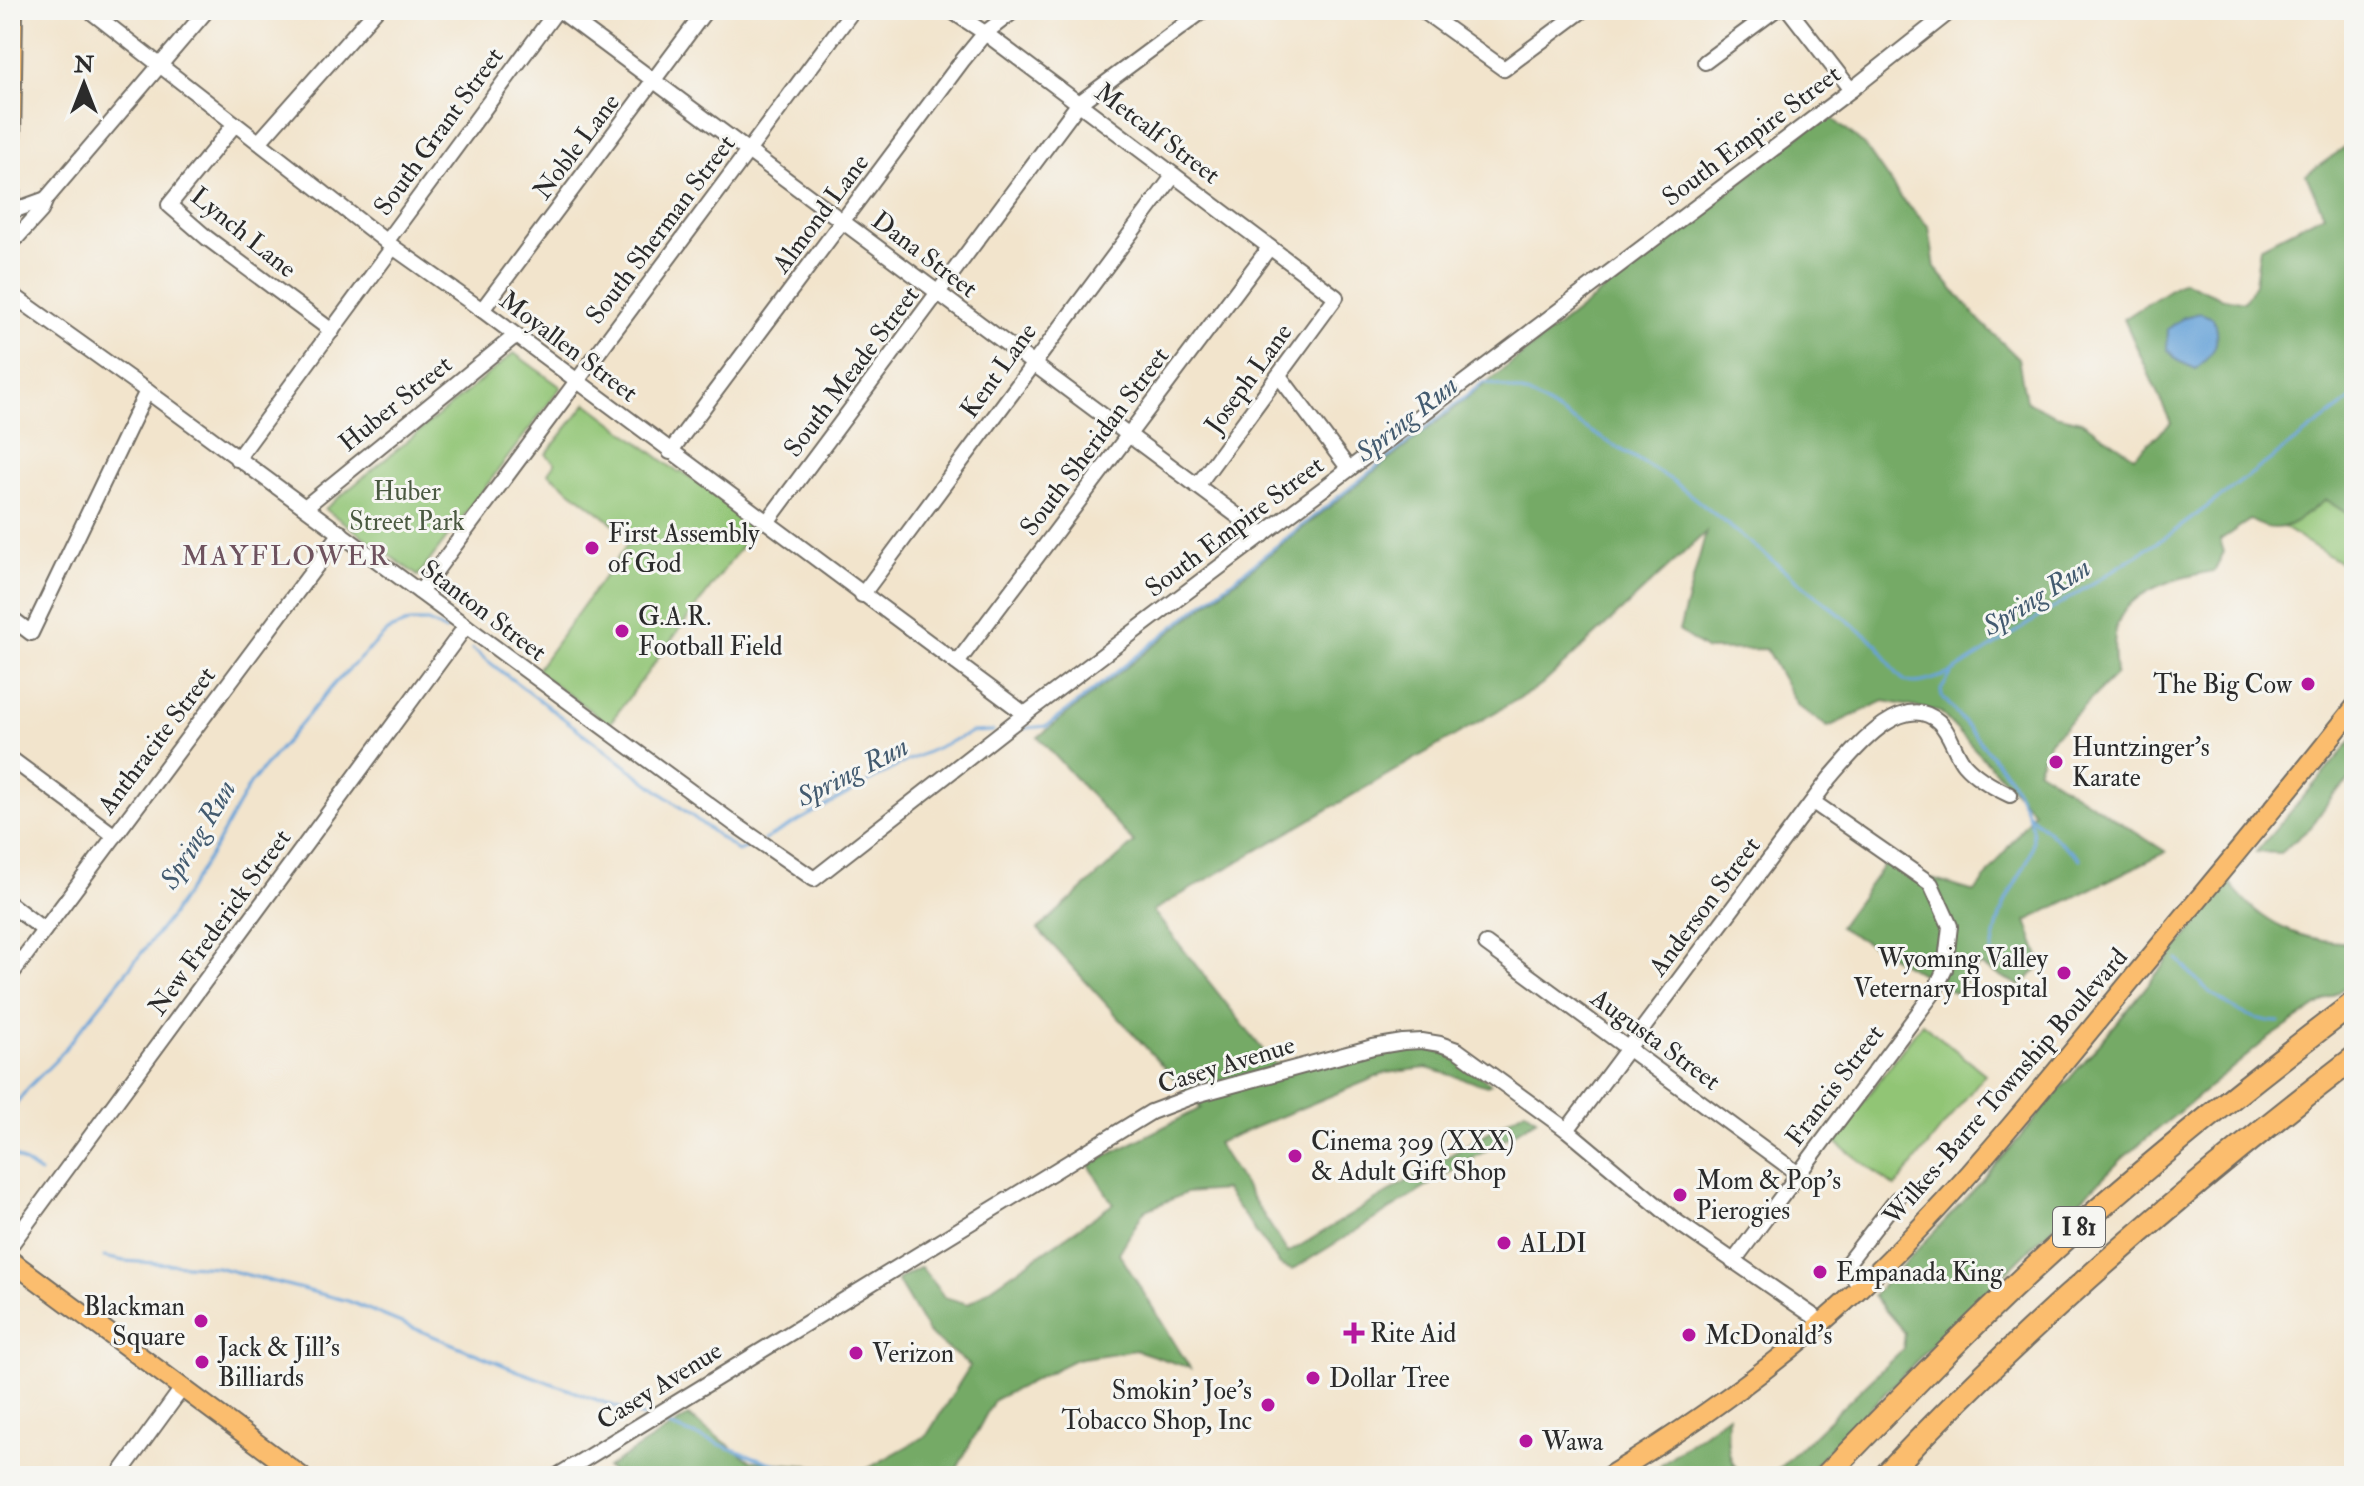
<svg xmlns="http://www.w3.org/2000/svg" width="2364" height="1486" font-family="'IM FELL Double Pica',serif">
  <rect width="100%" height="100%" fill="#f6f6f2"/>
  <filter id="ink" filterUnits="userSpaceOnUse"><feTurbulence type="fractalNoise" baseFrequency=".0125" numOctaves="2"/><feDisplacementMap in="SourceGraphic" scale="16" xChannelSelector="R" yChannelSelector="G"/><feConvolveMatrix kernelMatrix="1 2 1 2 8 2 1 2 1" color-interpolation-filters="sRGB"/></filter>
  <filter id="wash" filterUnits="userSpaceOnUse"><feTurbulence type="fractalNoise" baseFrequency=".006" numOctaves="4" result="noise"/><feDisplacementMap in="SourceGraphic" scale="32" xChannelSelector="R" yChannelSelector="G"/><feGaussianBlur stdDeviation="1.8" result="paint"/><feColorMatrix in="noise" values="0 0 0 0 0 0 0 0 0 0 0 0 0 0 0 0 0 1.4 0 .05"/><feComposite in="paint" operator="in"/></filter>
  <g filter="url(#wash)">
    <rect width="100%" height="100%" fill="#f2e4cc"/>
    <g fill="#91c575" stroke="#5e7850" stroke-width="2">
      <path d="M514 353 561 387 418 576 325 509Z"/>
      <path d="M587 403 679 473 681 471 758 524 609 724 536 671 632 538 548 473 555 463 546 454Z"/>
      <path d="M2326 500 2354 518V571L2284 528Z"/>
      <path d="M1922 1023 1985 1074 1895 1187 1834 1141Z"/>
    </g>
    <g fill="#74aa66" stroke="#506a48" stroke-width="2">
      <path d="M1827 114 1865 146 1902 199 1929 227 1935 268 1980 321 2018 358 2026 401 2055 415 2081 421 2134 456 2171 423 2124 319 2183 281 2220 297 2244 302 2255 284 2260 247 2324 214 2306 175 2354 141V518L2326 500C2297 519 2283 540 2250 520L2220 540 2224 552 2214 571C2178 577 2119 591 2115 635 2113 648 2115 661 2116 674L2050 741 2037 769 2166 852 2026 921 2042 965 2020 986 1979 965 1955 993 1839 927 1884 865 1975 892 2034 812 1940 712 1884 701 1828 727 1798 706 1766 649 1707 650 1679 631 1706 532 1542 685 1153 911 1274 1064 1418 1048 1448 1054 1491 1084 1487 1086 1427 1068 1386 1073 1217 1143 1288 1253 1525 1110 1537 1119 1292 1270 1280 1265 1225 1190 1186 1193 1144 1211 1119 1253 1190 1368 1136 1350 1076 1359 994 1400 953 1476H619L607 1468 688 1416 751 1461 865 1470 927 1435 970 1366 929 1334 897 1280 921 1267 944 1297 968 1304 1113 1204 1089 1165 1201 1108 1038 929 1134 843 1038 737Z"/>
      <path d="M2354 738V777L2333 795 2311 827 2280 853 2256 852Z"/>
      <path d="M2230 883C2263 927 2301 941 2354 943V981L2265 1041 2123 1158 1943 1334 1804 1476H1771L1903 1349 1905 1333 1873 1296 1981 1183 2121 1018Z"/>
      <path d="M1728 1415C1727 1438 1724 1461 1745 1476H1666L1660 1465Z"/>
    </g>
    <path fill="#67a3d8" stroke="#496782" stroke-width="2" d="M2200 313 2213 318C2221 344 2216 351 2196 369L2178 361 2167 349 2168 329 2184 317Z"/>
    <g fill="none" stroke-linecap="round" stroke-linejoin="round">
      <g stroke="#67a3d8" stroke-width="3">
        <path d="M472 649 738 851 753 845"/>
        <path d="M1951 674 1941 690 1942 696 2010 778 2028 814 2080 859"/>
        <path d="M1017 729 1047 726 1072 707 1484 382 1529 394 1673 481 1877 644C1905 686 1901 691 1951 673L2172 533 2354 397"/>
        <path d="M764 840 905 762 972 732 993 731"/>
        <path d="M1992 952C1995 933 1999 914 2008 897 2023 866 2042 851 2028 814"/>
        <path d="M2178 959C2202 989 2239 1021 2279 1022"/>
        <path d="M10 1111 29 1087 56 1060 171 916 211 854 250 784 335 683 389 630 410 622H428L446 631"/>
        <path d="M10 1153 40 1173"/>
        <path d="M104 1257 124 1261 217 1267 348 1301 518 1371 644 1417"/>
        <path d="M655 1421 768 1462 822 1476"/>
      </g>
    </g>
  </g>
  <g filter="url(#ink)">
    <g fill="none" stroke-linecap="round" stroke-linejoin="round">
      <g stroke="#716c63" stroke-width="18">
        <g id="minor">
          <path d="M89 10 393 247 482 310 1025 714"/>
          <path d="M559 10 1263 535"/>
          <path d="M950 10 985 33 1336 297 1197 486"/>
          <path d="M1422 10 1504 69 1583 10"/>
          <path d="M1789 10 1851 90"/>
          <path d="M1705 62 1775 10"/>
          <path d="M235 124 169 205 207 238 332 331"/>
          <path d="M259 142 376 10"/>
          <path d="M10 212 46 199"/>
          <path d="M386 242 557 10"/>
          <path d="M10 245 41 211 46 199 207 10"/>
          <path d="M10 293 147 391 736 825 814 879 1025 714 1851 90 1952 10"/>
          <path d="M482 310 706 10"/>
          <path d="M1280 377 1349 469"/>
          <path d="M670 452 962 61 985 33 1015 10"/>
          <path d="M237 459 393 247"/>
          <path d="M305 507 515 336"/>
          <path d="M767 522 1079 103 1204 10"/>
          <path d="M420 592 853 10"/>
          <path d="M862 595 1174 175"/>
          <path d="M10 617 31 633 147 391"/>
          <path d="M957 663 1269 248"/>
          <path d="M10 758 115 836"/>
          <path d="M10 904 44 930"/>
          <path d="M1486 944 1797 1173"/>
          <path d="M10 976 341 533"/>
          <path d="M1567 1130 1830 778C1852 753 1902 688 1939 722 1951 733 1954 752 1964 764 1976 778 1995 788 2010 795"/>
          <path d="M10 1246 466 626"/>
          <path d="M1733 1262 1934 992 1945 969 1950 926 1931 884 1813 802"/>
          <path d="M1860 1288 1846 1265 1897 1199"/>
          <path d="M118 1476 183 1387"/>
          <path d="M557 1476 1151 1112 1196 1095 1373 1047 1403 1042 1422 1041 1440 1044 1457 1050 1567 1130 1677 1222 1822 1322"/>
        </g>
      </g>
      <g stroke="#716c63" stroke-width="22">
        <g id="major">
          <path d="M10 213 13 10"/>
          <path d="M10 1260 301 1476"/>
          <path d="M1609 1476C1698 1422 1784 1360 1860 1288 1960 1193 2045 1085 2132 979 2206 889 2282 800 2354 708"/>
        </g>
      </g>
      <g stroke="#716c63" stroke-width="26">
        <g id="highway">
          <path d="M1826 1476C1903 1396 1980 1316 2063 1241 2156 1157 2254 1079 2354 1003"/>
          <path d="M1885 1476C2028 1323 2188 1186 2354 1058"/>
        </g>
      </g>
      <use href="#minor" stroke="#fff" stroke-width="14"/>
      <use href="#major" stroke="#fbbd6e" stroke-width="18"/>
      <use href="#highway" stroke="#fbbd6e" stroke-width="22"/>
    </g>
  </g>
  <g fill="#b5179e" stroke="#f6f6f2" stroke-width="3">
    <circle cx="592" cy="548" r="8"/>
    <circle cx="622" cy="631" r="8"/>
    <circle cx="2308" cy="684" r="8"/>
    <circle cx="2056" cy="762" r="8"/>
    <circle cx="2064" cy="973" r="8"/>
    <circle cx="1295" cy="1156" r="8"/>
    <circle cx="1680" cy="1195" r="8"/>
    <circle cx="1504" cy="1243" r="8"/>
    <circle cx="1820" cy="1272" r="8"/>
    <circle cx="201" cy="1321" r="8"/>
    <path d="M1350 1321h8v8h8v8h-8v8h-8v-8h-8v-8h8z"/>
    <circle cx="1689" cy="1335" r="8"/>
    <circle cx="856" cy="1353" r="8"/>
    <circle cx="202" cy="1362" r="8"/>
    <circle cx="1313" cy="1378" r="8"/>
    <circle cx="1268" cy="1405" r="8"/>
    <circle cx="1526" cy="1441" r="8"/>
  </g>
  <g text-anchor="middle" stroke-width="6" stroke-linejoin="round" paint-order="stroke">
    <rect fill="#f6f6f2" stroke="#686867" stroke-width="2" x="2053" y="1207" width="52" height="40" rx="6"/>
    <g font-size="24" font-weight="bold" fill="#2b2b2b">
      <text x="2079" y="1235">I 81</text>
    </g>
    <g font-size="26" fill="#2b2b2b" stroke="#f6f6f2">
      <text transform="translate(438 131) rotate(-54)" y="9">South Grant Street</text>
      <text transform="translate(1158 133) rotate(37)" y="9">Metcalf Street</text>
      <text transform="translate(1751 135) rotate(-37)" y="9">South Empire Street</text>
      <text transform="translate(576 146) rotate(-53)" y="9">Noble Lane</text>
      <text transform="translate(820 213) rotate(-53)" y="9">Almond Lane</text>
      <text transform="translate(660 229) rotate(-53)" y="9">South Sherman Street</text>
      <text transform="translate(244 232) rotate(39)" y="9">Lynch Lane</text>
      <text transform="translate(925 254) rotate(37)" y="9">Dana Street</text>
      <text transform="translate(569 346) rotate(37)" y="9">Moyallen Street</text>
      <text transform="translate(998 370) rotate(-54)" y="9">Kent Lane</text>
      <text transform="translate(851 371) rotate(-53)" y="9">South Meade Street</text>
      <text transform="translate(1248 378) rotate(-54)" y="9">Joseph Lane</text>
      <text transform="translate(395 403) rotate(-39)" y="9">Huber Street</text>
      <text transform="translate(1094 441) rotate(-53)" y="9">South Sheridan Street</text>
      <text transform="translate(1234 526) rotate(-37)" y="9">South Empire Street</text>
      <text transform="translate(484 610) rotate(37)" y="9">Stanton Street</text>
      <text transform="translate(156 740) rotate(-53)" y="9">Anthracite Street</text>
      <text transform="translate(1704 906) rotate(-53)" y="9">Anderson Street</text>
      <text transform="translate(219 922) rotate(-54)" y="9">New Frederick Street</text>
      <text transform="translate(1656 1039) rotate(36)" y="9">Augusta Street</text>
      <text transform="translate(1226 1064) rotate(-17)" y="9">Casey Avenue</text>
      <text transform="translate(1834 1085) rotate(-53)" y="9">Francis Street</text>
      <text transform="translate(2005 1086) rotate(-49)" y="9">Wilkes-Barre Township Boulevard</text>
      <text transform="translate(659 1385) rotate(-32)" y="9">Casey Avenue</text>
    </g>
    <g font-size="26" fill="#4a5941" stroke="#f6f6f2">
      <text x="407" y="500">Huber<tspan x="407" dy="30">Street Park</tspan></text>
    </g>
    <g font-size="26" fill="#2b2b2b" stroke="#f6f6f2" text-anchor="start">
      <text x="608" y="542">First Assembly<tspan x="608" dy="30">of God</tspan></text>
      <text x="638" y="625">G.A.R.<tspan x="638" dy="30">Football Field</tspan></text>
      <text x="2292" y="693" text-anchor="end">The Big Cow</text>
      <text x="2072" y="756">Huntzinger's<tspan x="2072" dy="30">Karate</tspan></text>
      <text x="2048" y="967" text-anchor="end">Wyoming Valley<tspan x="2048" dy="30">Veternary Hospital</tspan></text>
      <text x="1311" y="1150">Cinema 309 (XXX)<tspan x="1311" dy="30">&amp; Adult Gift Shop</tspan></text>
      <text x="1696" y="1189">Mom &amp; Pop's<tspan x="1696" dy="30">Pierogies</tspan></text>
      <text x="1520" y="1252">ALDI</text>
      <text x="1836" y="1281">Empanada King</text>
      <text x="185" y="1315" text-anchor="end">Blackman<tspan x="185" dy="30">Square</tspan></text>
      <text x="1370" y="1342">Rite Aid</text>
      <text x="1705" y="1344">McDonald's</text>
      <text x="218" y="1356">Jack &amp; Jill's<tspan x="218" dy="30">Billiards</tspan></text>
      <text x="872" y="1362">Verizon</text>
      <text x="1329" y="1387">Dollar Tree</text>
      <text x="1252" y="1399" text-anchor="end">Smokin' Joe's<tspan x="1252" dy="30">Tobacco Shop, Inc</tspan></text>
      <text x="1542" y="1450">Wawa</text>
    </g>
    <g font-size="28" font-style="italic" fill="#435b70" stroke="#f6f6f2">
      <text transform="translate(1406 418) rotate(-38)" y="10">Spring Run</text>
      <text transform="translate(2036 596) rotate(-32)" y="10">Spring Run</text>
      <text transform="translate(852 771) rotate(-27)" y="10">Spring Run</text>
      <text transform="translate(197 834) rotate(-59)" y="10">Spring Run</text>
    </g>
    <g font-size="28" letter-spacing="2" fill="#6e525e" stroke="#f6f6f2">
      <text x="286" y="565">MAYFLOWER</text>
    </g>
  </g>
  <rect width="2364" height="1486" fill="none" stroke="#f6f6f2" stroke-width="40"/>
  <g transform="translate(84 84)" stroke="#f6f6f2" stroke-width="6" paint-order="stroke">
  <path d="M0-6L14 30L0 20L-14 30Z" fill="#2b2b2b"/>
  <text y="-12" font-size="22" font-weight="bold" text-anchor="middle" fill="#2b2b2b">N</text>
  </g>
</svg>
